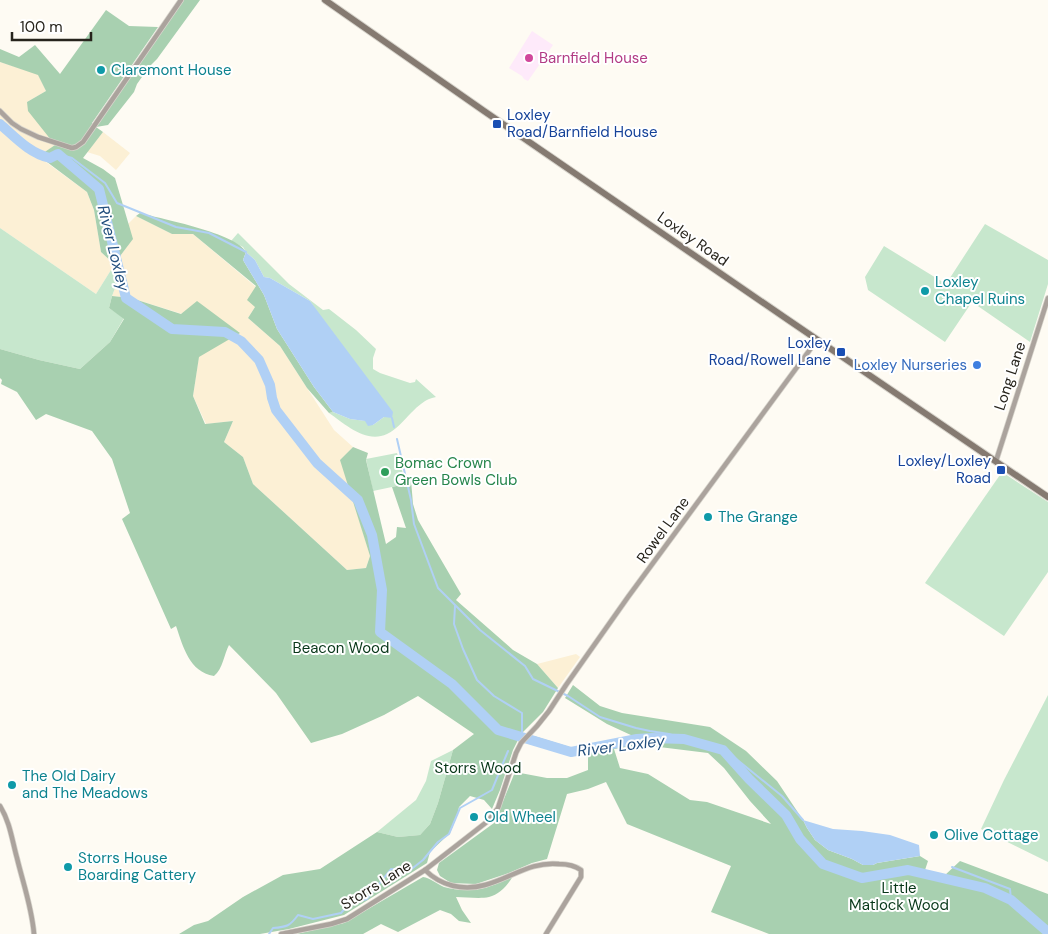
<svg xmlns="http://www.w3.org/2000/svg" width="1048" height="934" font-family="'DM Sans',sans-serif">
  <rect width="100%" height="100%" fill="#fefbf3"/>
  <path fill="#feeafa" d="M532 31 553 45 528 81 524 79 522 76 509 68Z"/>
  <g fill="#fcf0d5">
    <path d="M0 62 38 74 46 91 27 102 55 145 39 157 87 192 94 210 101 252 114 264 132 240 128 224 136 216 172 234H193L256 287 255 307 248 318 280 346 334 430 353 447 341 460 370 556 366 568 347 570 253 484 243 457 224 442 233 421 206 424 193 396 199 356 240 332 131 298 112 296 117 283 111 270 96 294 0 228Z"/>
    <path d="M103 132 130 153 116 170 100 156 87 152Z"/>
    <path d="M576 654 580 657 558 688 537 664Z"/>
  </g>
  <g fill="#c7e7cd">
    <path d="M985 224 1048 260V284L1030 342 972 302 945 342 868 290 865 277 884 246 946 284Z"/>
    <path d="M0 228 96 294 111 270 117 283 112 296 109 308 124 318 110 342 80 369 39 360 0 349Z"/>
    <path d="M238 233 289 284 323 310 329 309 356 330 376 349 373 358V369L380 373 410 383 415 382 416 379 436 397C425 399 418 406 411 413 404 420 396 430 387 434 366 444 345 424 329 413L333 412 350 419 366 421 373 425 384 417 310 301 270 278 264 277 255 260 246 252 243 247 231 241Z"/>
    <path d="M397 453 406 484 373 491 366 459Z"/>
    <path d="M1002 472 1048 502V572L1004 636 925 583Z"/>
    <path d="M1048 695V862L981 829 1004 780Z"/>
    <path d="M453 750 438 803 430 824 420 835 398 837 377 832 416 800 426 781 431 761Z"/>
  </g>
  <g fill="#a8d0b0" fill-rule="evenodd">
    <path d="M184 0H200L157 59 149 67 137 84 134 92 108 125 96 127 103 132 83 158 103 169 115 178 133 239 114 264 101 252 94 210 87 192 39 156 55 145 28 111 27 102 46 91 38 75 0 62V49L19 57 35 45 60 74 106 10 129 26 158 27 92 123 96 127Z"/>
    <path d="M140 213C162 219 236 233 246 252L243 260 264 295 277 329 314 387 333 412 329 413 307 388 280 346 248 318 255 307 247 300 256 286 193 234H172L136 216Z"/>
    <path d="M112 296 131 298 181 314 197 301 240 333 199 357 193 396 205 424 233 421 224 442 243 457 253 484 347 570 366 568 370 556 340 460 353 447 368 453 366 460 386 544 396 537 397 527 406 528 392 487 406 484 411 480 413 504 418 520 461 594 456 600 513 650 537 664 558 688 543 712 521 734 513 750 500 790 492 809 484 800 470 796 459 807 457 816 450 833 430 852 427 863 344 915 289 929 260 934H179L194 925 208 921 243 897 283 875 320 869 377 832 398 837 420 835 430 824 438 803 453 750 474 734 418 696 384 715 342 734 311 743 276 693 229 645C224 654 223 669 214 676 189 672 183 646 176 626L171 629 122 519 130 513 112 459 92 431 46 414 36 420 17 392 1 384 2 380 0 378V349L39 360 80 369 110 342 124 319 109 308Z"/>
    <path d="M573 685 600 706 622 713 710 727 746 751 777 781 803 820 807 828 815 840 828 850 852 859 863 865H873L877 863 920 856 928 861 925 870 944 876 960 861 1048 894V934H769L711 912 731 866 627 824 606 782 588 789 567 794 547 859 532 863 509 873 476 884 451 883 440 876 437 870 439 863 494 823 515 772 547 778H567L588 770V755L577 754 529 744 534 736 573 748 633 736 607 724 565 698ZM643 745 708 753 724 768 750 801 771 824 707 802 690 800 648 774 620 768 614 749Z"/>
    <path d="M513 876C508 885 499 895 489 897 480 899 466 897 456 897L462 910 471 923 459 921 451 914 440 910 398 932 381 924 363 934H296L344 923 423 877C430 878 437 884 444 887 454 890 469 891 479 889 491 887 502 881 513 876Z"/>
  </g>
  <g fill="#b0d0f5">
    <path d="M246 252 255 260 264 277 270 278 310 301 393 412 392 418 384 417 373 425 368 426 365 421 350 419 333 412 314 387 277 329 264 295 243 260Z"/>
    <path d="M803 820 833 829 862 831 890 835 919 845 920 856 877 863 873 865H863L852 859 828 850 815 840 807 828Z"/>
  </g>
  <g fill="none" stroke-linecap="round" stroke-linejoin="round">
    <g stroke="#b0d0f5" stroke-width="2">
      <path d="M58 154 72 158 105 183 117 203 176 227 209 233 246 252"/>
      <path d="M392 418 394 427"/>
      <path d="M397 439 411 500 414 524 438 588 480 630 525 666 533 679 568 696 600 717 636 728 650 731 669 734 684 739"/>
      <path d="M455 606 454 624 463 649 477 680 494 696 522 713V737"/>
      <path d="M730 757 735 758 782 796 803 820"/>
      <path d="M952 867 1010 889 1011 900"/>
      <path d="M1042 928H1048"/>
      <path d="M269 934 273 928C287 927 290 926 298 915L313 919 341 913 349 904 367 899 391 869 409 871 423 860 438 842 449 834 460 808 492 790 508 751"/>
    </g>
    <path stroke="#b0d0f5" stroke-width="10" d="M0 124C15 137 29 153 50 158L58 154 99 189 126 298 172 329 225 332 241 341 259 360 270 385 272 398 276 410 317 463 358 500 372 535 382 590 380 632 452 684 498 730 571 752 637 739 652 738 684 739 723 750 749 779 786 815 800 839 823 864 862 878 908 870 985 888 1011 900 1048 932"/>
    <g stroke="#d7d4cc" stroke-width="6">
      <g id="street">
        <path d="M0 111 12 123 21 129 38 137 72 148 76 147 83 142 181 0"/>
        <path d="M996 461 1048 298"/>
        <path d="M0 806C10 822 12 840 17 858 23 883 32 908 34 934"/>
        <path d="M425 870C441 886 463 891 485 885 511 878 531 861 559 864 567 864 574 865 581 870V877L546 934"/>
        <path d="M281 934 331 924 347 919 425 870 488 821 498 808 516 753 521 743 537 726 549 711 566 685 628 597 817 340"/>
      </g>
    </g>
    <g stroke="#d7d4cc" stroke-width="8">
      <path id="secondary" d="M325 0 484 111 784 317 1048 497"/>
    </g>
    <use href="#street" stroke="#aba39d" stroke-width="4.5"/>
    <use href="#secondary" stroke="#857a71" stroke-width="6"/>
  </g>
  <circle fill="#d1479c" stroke="#fff" stroke-width="2" cx="529" cy="58" r="5"/>
  <g fill="#0f9aa8" stroke="#fff" stroke-width="2">
    <circle cx="101" cy="70" r="5"/>
    <circle cx="925" cy="291" r="5"/>
    <circle cx="708" cy="517" r="5"/>
    <circle cx="12" cy="785" r="5"/>
    <circle cx="474" cy="817" r="5"/>
    <circle cx="934" cy="835" r="5"/>
    <circle cx="68" cy="867" r="5"/>
  </g>
  <g fill="#1a4fb4" stroke="#fff" stroke-width="2">
    <rect x="492" y="119" width="10" height="10" rx="2.5"/>
    <rect x="836" y="347" width="10" height="10" rx="2.5"/>
    <rect x="996" y="465" width="10" height="10" rx="2.5"/>
  </g>
  <circle fill="#3f7fe0" stroke="#fff" stroke-width="2" cx="977" cy="365" r="5"/>
  <circle fill="#2e9e5b" stroke="#fff" stroke-width="2" cx="385" cy="472" r="5"/>
  <g text-anchor="middle" stroke-width="4" stroke-linejoin="round" paint-order="stroke">
    <g font-size="15" fill="#b23c85" stroke="#fff" text-anchor="start">
      <text x="539" y="63">Barnfield House</text>
    </g>
    <g font-size="15" fill="#0d838f" stroke="#fff" text-anchor="start">
      <text x="111" y="75">Claremont House</text>
      <text x="935" y="287">Loxley<tspan x="935" dy="17">Chapel Ruins</tspan></text>
      <text x="718" y="522">The Grange</text>
      <text x="22" y="781">The Old Dairy<tspan x="22" dy="17">and The Meadows</tspan></text>
      <text x="484" y="822">Old Wheel</text>
      <text x="944" y="840">Olive Cottage</text>
      <text x="78" y="863">Storrs House<tspan x="78" dy="17">Boarding Cattery</tspan></text>
    </g>
    <g font-size="15" fill="#164399" stroke="#fff" text-anchor="end">
      <text x="507" y="120" text-anchor="start">Loxley<tspan x="507" dy="17">Road/Barnfield House</tspan></text>
      <text x="831" y="348">Loxley<tspan x="831" dy="17">Road/Rowell Lane</tspan></text>
      <text x="991" y="466">Loxley/Loxley<tspan x="991" dy="17">Road</tspan></text>
    </g>
    <g font-size="15" fill="#27241c" stroke="#fff">
      <text transform="translate(693 239) rotate(35)" y="5">Loxley Road</text>
      <text transform="translate(1010 376) rotate(-72)" y="5">Long Lane</text>
      <text transform="translate(663 530) rotate(-54)" y="5">Rowel Lane</text>
      <text transform="translate(376 885) rotate(-32)" y="5">Storrs Lane</text>
    </g>
    <g font-size="15" fill="#366cbe" stroke="#fff" text-anchor="end">
      <text x="967" y="370">Loxley Nurseries</text>
    </g>
    <g font-size="15" fill="#27864d" stroke="#fff" text-anchor="start">
      <text x="395" y="468">Bomac Crown<tspan x="395" dy="17">Green Bowls Club</tspan></text>
    </g>
    <g font-size="15" fill="#083719" stroke="#fff">
      <text x="341" y="653">Beacon Wood</text>
      <text x="478" y="773">Storrs Wood</text>
      <text x="899" y="893">Little<tspan x="899" dy="17">Matlock Wood</tspan></text>
    </g>
    <g font-size="16" font-style="italic" fill="#234f7e" stroke="#fff">
      <text transform="translate(114 248) rotate(76)" y="6">River Loxley</text>
      <text transform="translate(621 745) rotate(-7)" y="6">River Loxley</text>
    </g>
  </g>
  <path d="M12 32v8h79v-8" fill="none" stroke="#27241c" stroke-width="2.5"/>
  <text x="20" y="32" font-size="15" fill="#27241c" stroke="#ffffff" stroke-width="4" paint-order="stroke">100 m</text>
</svg>
